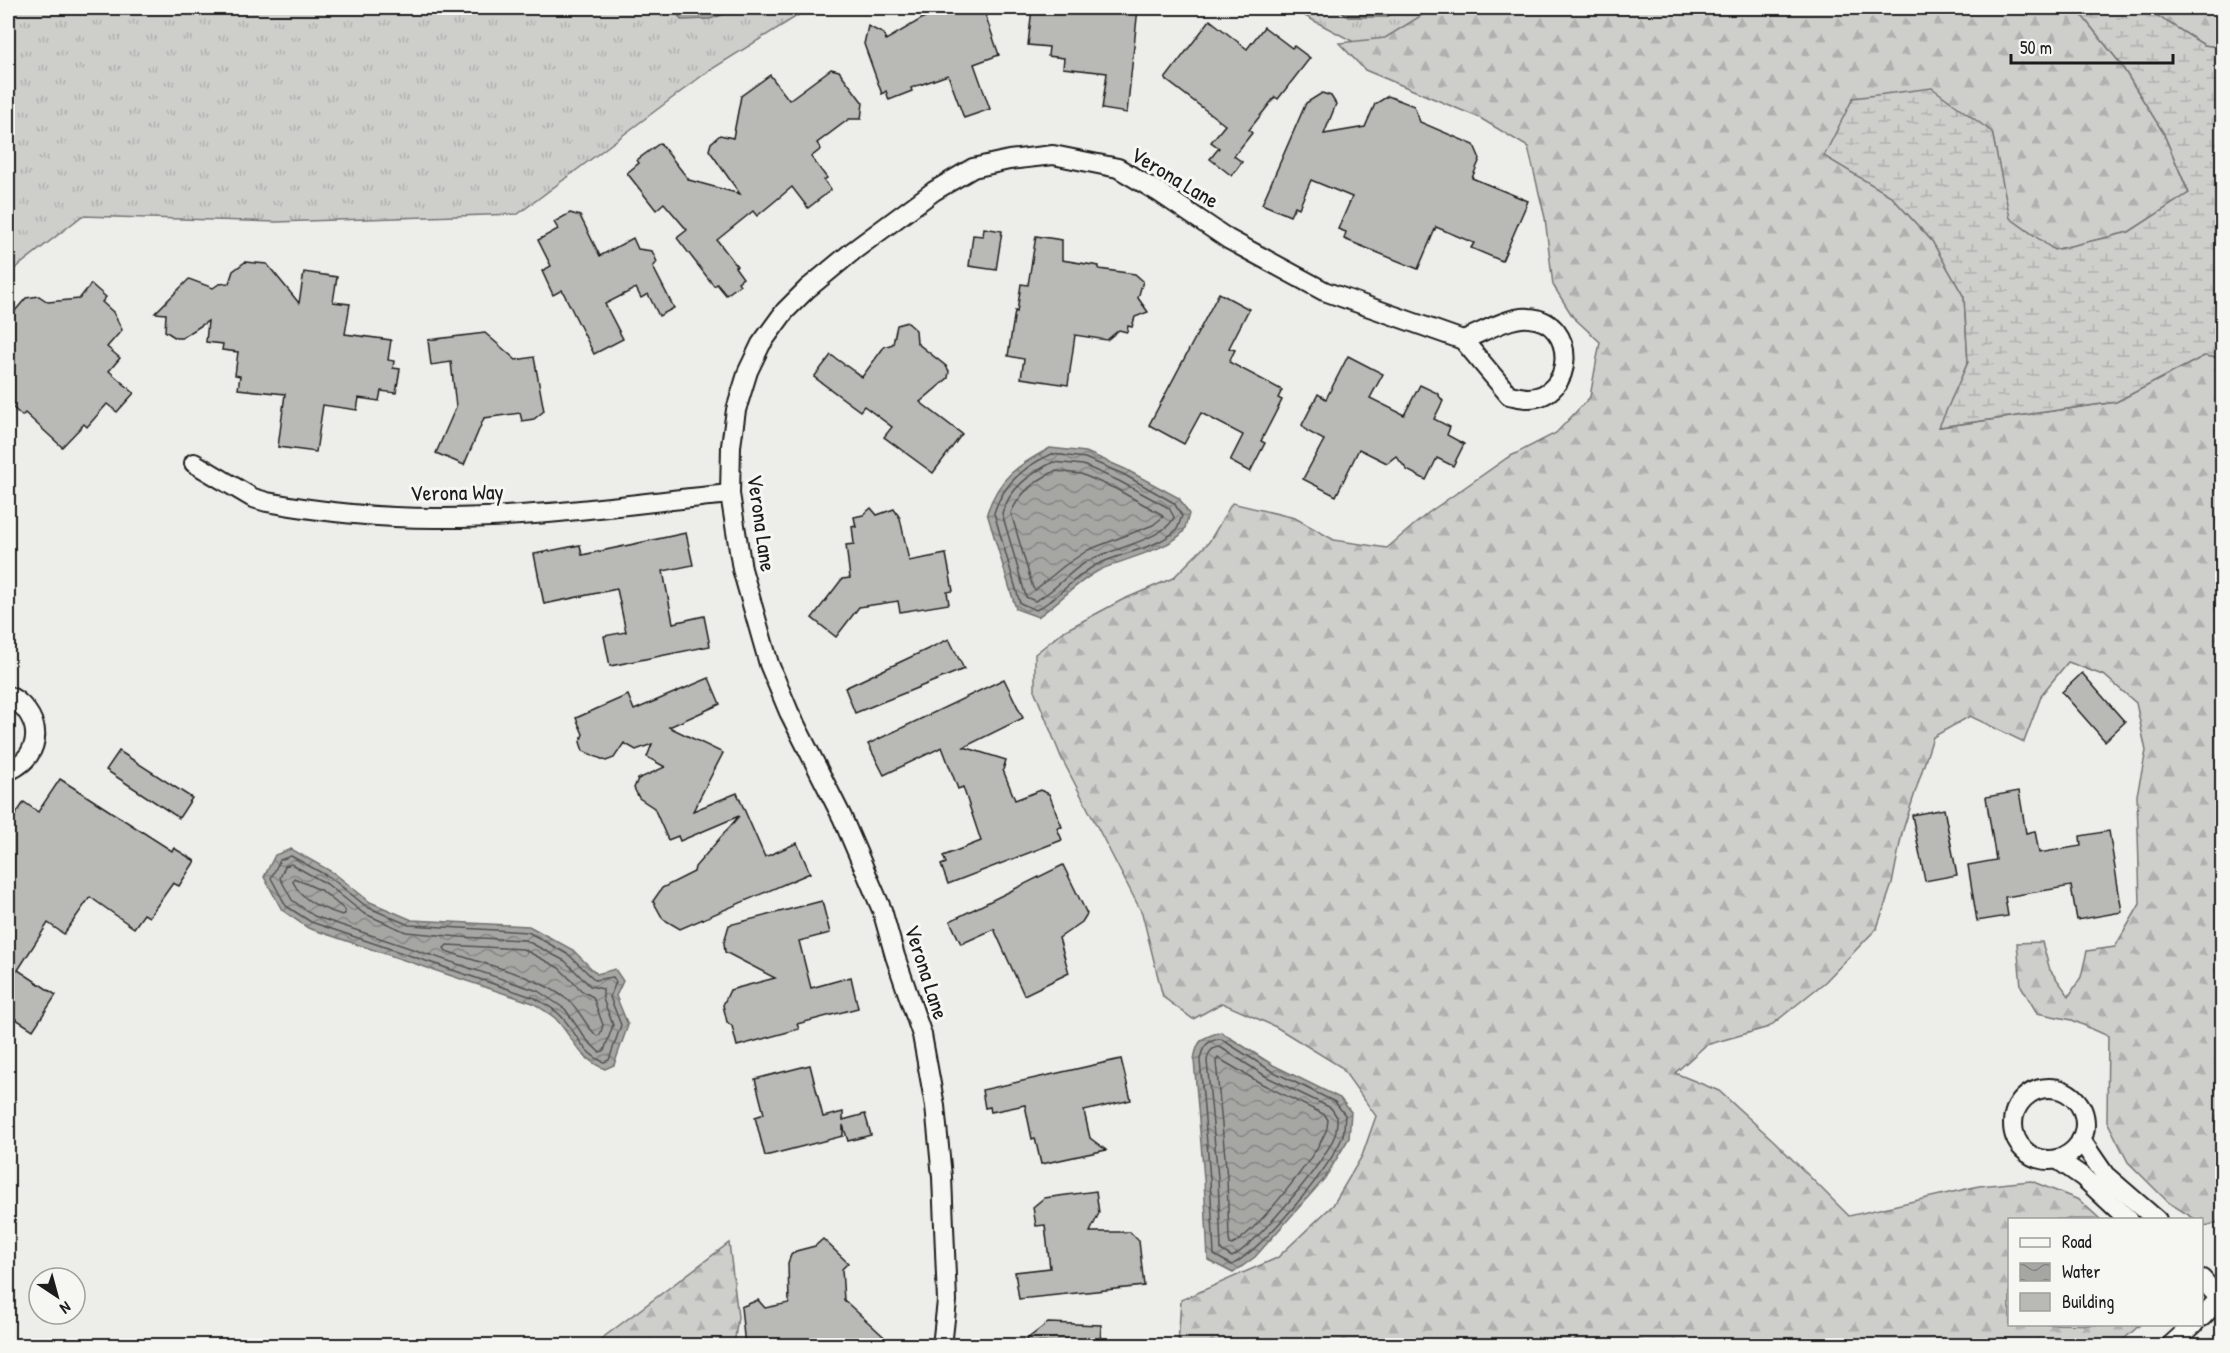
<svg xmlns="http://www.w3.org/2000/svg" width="2230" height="1353" font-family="'Patrick Hand',sans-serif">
  <defs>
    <pattern id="grass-tufts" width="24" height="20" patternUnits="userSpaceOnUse" patternTransform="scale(1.5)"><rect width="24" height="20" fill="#cececb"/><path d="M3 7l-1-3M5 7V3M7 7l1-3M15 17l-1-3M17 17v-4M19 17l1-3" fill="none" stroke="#b0b0ae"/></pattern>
    <pattern id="forest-firs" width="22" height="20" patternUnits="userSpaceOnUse" patternTransform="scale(1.5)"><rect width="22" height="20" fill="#cececb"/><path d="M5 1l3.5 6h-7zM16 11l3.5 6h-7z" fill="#b0b0ae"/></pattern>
    <pattern id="wetland-marsh" width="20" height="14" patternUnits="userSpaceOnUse" patternTransform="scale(1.5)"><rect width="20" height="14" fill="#cececb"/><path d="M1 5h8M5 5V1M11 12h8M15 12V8" fill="none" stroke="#b0b0ae"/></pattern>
    <pattern id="water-waves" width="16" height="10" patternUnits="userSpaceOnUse" patternTransform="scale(1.5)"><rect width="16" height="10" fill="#a6a6a3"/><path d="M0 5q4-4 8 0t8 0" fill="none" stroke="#868684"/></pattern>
  </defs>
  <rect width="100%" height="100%" fill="#edede9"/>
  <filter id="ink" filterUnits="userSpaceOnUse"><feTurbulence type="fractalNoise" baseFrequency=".0167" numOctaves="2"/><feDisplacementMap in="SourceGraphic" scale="12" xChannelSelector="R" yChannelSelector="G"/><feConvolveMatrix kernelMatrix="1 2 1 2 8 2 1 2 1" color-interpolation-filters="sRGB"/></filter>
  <g filter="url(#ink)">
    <g fill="url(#grass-tufts)" stroke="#757574" stroke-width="1.5">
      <path d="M8 8H810L707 72 518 214 276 222 82 216 8 274Z"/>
      <path d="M1290 8H1478L1393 63Z"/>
    </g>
    <g fill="url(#forest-firs)" stroke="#757574" stroke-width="1.5">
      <path d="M1428 8H2076L2120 63 2163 132 2189 194 2129 232 2054 250 2009 218 1992 132 1825 156 1891 196 1932 241 1964 297 1968 362 1940 427 2116 402 2204 356 2222 358V1221L2206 1226 2202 1223V1220L2195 1219 2169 1203 2128 1162 2107 1121 2108 1036 2072 1020 2037 1013 2021 986 2017 943 2042 942 2050 970 2069 996 2081 977 2087 951 2115 947 2140 904 2137 795 2146 751 2136 703 2105 676 2068 662 2042 694 2024 742 1970 716 1933 737 1902 833 1892 884 1877 928 1825 982 1769 1027 1706 1045 1675 1073 1719 1091 1774 1141 1849 1216 1979 1186 2031 1181 2079 1200 2100 1219 2010 1220V1324L2140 1325 2117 1345H1178L1181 1300 1277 1258 1333 1205 1362 1156 1376 1116 1341 1067 1276 1027 1222 1003 1193 1019 1163 997 1142 913 1061 757 1035 692V654L1064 631 1122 600 1173 578 1209 542 1232 503 1295 518 1334 540 1387 548 1428 513 1507 458 1556 433 1590 397 1600 342 1573 317 1553 285 1545 218 1528 147 1480 118 1365 70 1339 43 1385 38 1424 14Z"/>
      <path d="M2151 8H2222V48L2204 45 2152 13Z"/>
      <path d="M729 1243 738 1317 734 1345H593Z"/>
    </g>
    <path fill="url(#wetland-marsh)" stroke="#757574" stroke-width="1.5" d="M2076 8H2151L2153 13 2204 45 2222 48V358L2204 356 2116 402 1939 427 1968 362 1964 297 1932 241 1891 196 1824 156 1853 98 1932 88 1992 132 2010 218 2054 250 2129 232 2189 193 2163 132 2120 63Z"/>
    <g fill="url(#water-waves)" stroke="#6f6f6d" stroke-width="1.5">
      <path d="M674 8H742L710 19 681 20Z"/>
      <path d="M1338 8H1399L1387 17H1348Z"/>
      <path d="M1050 448 1086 452 1125 469 1179 498 1189 514C1187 519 1186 528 1183 532 1169 550 1118 560 1098 571 1076 583 1059 602 1038 617L1016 609 987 513C999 477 1017 466 1050 448Z"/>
      <path d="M291 849 334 873 370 902 412 920 529 926 573 950 597 974 615 969 623 981 616 996 628 1025 614 1065 605 1069C578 1058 574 1039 556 1019 550 1013 540 1008 533 1003L308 928 282 910 264 877 275 855Z"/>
      <path d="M1221 1032 1273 1065 1340 1098 1351 1112 1349 1138 1325 1178 1255 1257 1233 1273 1208 1260 1204 1179 1194 1060C1197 1040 1202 1037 1221 1032Z"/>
    </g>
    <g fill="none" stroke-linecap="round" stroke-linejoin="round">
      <g stroke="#535352" stroke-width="1.5">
        <path d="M1052 454 1085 458 1123 474 1174 503 1182 516C1180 520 1179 526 1177 529 1160 548 1119 553 1096 565 1073 577 1058 599 1036 610L1020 603 994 513C1003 484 1024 466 1052 454Z"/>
        <path d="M1053 462 1083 465 1119 481 1169 508 1174 517C1167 537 1115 549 1096 557 1071 567 1057 591 1035 601L1026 597 1002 513C1010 488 1030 474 1053 462Z"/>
        <path d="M1055 471 1081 474 1116 489 1161 514 1163 517 1153 525 1088 550 1064 566 1035 590 1033 588 1011 513C1020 492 1035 481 1055 471Z"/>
        <path d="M291 856 331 878 367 907 409 925 528 932 569 955 595 980 613 977 616 982 610 997 621 1025 609 1060 604 1062C581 1053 576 1030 559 1014 553 1008 543 1003 535 998L311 922 286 906 271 878 280 860Z"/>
        <path d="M291 864 327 884 363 913 406 932 460 937 525 940 565 961 590 986 603 989V999L613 1025 604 1051 599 1052 585 1038 565 1009 538 991 314 916 292 900 280 878 285 866Z"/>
        <path d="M294 878 322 891 345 910V914L342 915C321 908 303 902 293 882Z"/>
        <path d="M447 945 523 949 559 968 582 991 593 997 603 1025 600 1035 597 1036C585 1026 580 1009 568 1000 534 974 485 965 446 951L444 948Z"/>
        <path d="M1221 1039 1270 1070 1335 1102 1345 1115C1344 1122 1345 1131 1342 1138 1328 1171 1263 1248 1232 1265L1214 1255 1210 1179 1200 1060C1202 1047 1207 1040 1221 1039Z"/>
        <path d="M1220 1047 1267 1077 1331 1108 1337 1117C1337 1123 1337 1130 1335 1135 1323 1165 1259 1241 1232 1257L1221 1250 1218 1178 1207 1061C1208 1053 1211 1047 1220 1047Z"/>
        <path d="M1218 1058 1262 1084 1325 1115 1328 1120C1327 1124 1328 1129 1325 1133 1313 1160 1257 1231 1232 1245L1230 1244 1229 1239 1227 1178 1216 1061Z"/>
      </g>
    </g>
    <g fill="#b9b9b6" stroke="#1c1c1c" stroke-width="1.5">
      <path d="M921 8H983L999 55 974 64 990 109 964 118 948 75 911 88 912 91 889 100 886 91 882 94 864 44 868 26 884 34 886 40 925 17Z"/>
      <path d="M1032 8H1138L1127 113 1102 109 1107 73 1063 68 1064 58 1048 56 1049 47 1028 45Z"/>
      <path d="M1210 20 1247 49 1264 27 1292 48 1294 46 1310 58 1278 99 1275 97 1249 130 1252 133 1234 156 1242 162 1232 176 1210 159 1219 148 1211 142 1225 125 1165 79Z"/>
      <path d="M831 69 839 71 863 103 861 119H849L817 143 821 149 811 157 827 178 824 180 831 190 808 208 792 187 757 216 753 211 717 240 737 266 735 267 743 278 738 282 740 285 726 295 717 284 714 286 677 238 687 230 664 203 656 210 627 173 639 163 637 160 660 143 689 180 740 194 709 150 711 143 720 135 733 138 741 96 770 75 789 100Z"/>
      <path d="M1322 93 1331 96 1336 104 1324 134 1365 127 1375 104 1388 96 1414 106 1420 122 1474 145 1480 159 1472 178 1528 201 1502 261 1471 248 1474 243 1436 227 1418 269 1344 239 1346 232 1338 229 1352 197 1311 180 1299 208 1295 206 1290 216 1262 204 1306 103Z"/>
      <path d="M570 213 580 216 600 256 633 238 638 249 652 251 657 262 653 267 674 308 659 316 648 294 641 298 636 288 605 304 623 339 594 354 562 290 553 295 542 271 551 266 538 240 558 229 554 222Z"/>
      <path d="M984 228 1002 231 996 270 969 266 973 235 983 236Z"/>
      <path d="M1036 236 1062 240V260L1099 266V269L1135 274 1143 281 1138 298 1148 312 1135 317 1132 327 1128 326 1127 332 1119 330 1107 340 1075 335 1068 385 1021 378 1024 359 1008 356 1015 311 1017 312 1021 284 1028 285Z"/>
      <path d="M245 262 267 264 299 303 304 272 337 277 333 302 350 304 345 334 391 340 388 360 394 361 393 368 400 369 396 393 381 391 379 401 359 398 357 410 323 405 316 452 278 447 285 394 238 389 240 376 235 375 238 352 222 350 223 344 206 342 208 321 182 338H176L165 331 166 314 155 313 189 279 213 288 219 284 229 283 233 271Z"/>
      <path d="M91 284 106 297 102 302 113 312 122 330 107 347 120 358 109 371 134 393 117 412 107 404 87 427 84 424 62 447 25 413 22 416 8 403V319L26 298 39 296 48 302 79 299Z"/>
      <path d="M1219 293 1249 309 1229 348 1235 350 1229 362 1282 390 1278 398 1282 400 1261 441 1265 443 1250 472 1230 461 1243 435 1201 413 1184 444 1149 425Z"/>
      <path d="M907 322 916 330 917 343 946 366 949 371 948 378 920 402 962 434 933 473 884 437 892 427 864 406 860 411 814 377 831 355 862 377 884 347 893 344 897 325Z"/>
      <path d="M485 333 516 360 534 357 544 411 534 419 522 421 520 413 484 418 464 465 436 453 456 407 451 362 431 365 428 340Z"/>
      <path d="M1348 356 1383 374 1370 398 1404 415 1420 385 1437 393 1443 401 1434 419 1450 427 1447 435 1464 444 1453 466 1437 458 1426 480 1407 470 1396 456 1387 463 1359 449 1336 496 1303 479 1324 440 1307 431 1302 425 1318 394 1326 399Z"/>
      <path d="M871 508 877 515 894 509 900 518 909 561 946 554 953 591 947 592 949 604 900 612 898 601 859 607 836 637 812 618 842 579 850 578 846 545 854 544 852 526 856 527 854 517 863 515Z"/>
      <path d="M686 533 693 565 663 571 673 623 704 616 710 646 610 666 604 636 626 632 617 589 544 604 534 554 580 545 582 555Z"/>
      <path d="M949 639 964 669 855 713 845 688Z"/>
      <path d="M2082 673 2125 722 2105 741 2062 692Z"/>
      <path d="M709 678 720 704 669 727 723 753 693 811 737 793 765 857 797 843 810 873 680 929 663 919 653 901 662 888 694 872 695 867 739 816 680 841 678 836 668 840 654 808 639 798 634 788 638 779 665 767 647 757 652 744 636 750 624 743 614 758 606 761 583 751 580 742 583 734 576 718 628 695 634 710Z"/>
      <path d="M1004 679 1023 718 964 747 1006 760 1003 770 1015 800 1041 790 1049 794 1062 827 1057 828 1062 840 948 884 941 865 946 863 943 856 981 841 963 787 958 789 942 747 884 775 868 744Z"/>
      <path d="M119 751 192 798 179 818 106 770Z"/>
      <path d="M60 779 172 851 174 848 195 861 179 886 173 883 149 917 144 914 134 928 90 897 64 934 48 923 18 970 56 995 33 1030 8 1014V826L24 802 38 812Z"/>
      <path d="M2019 791 2026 833 2035 831 2039 853 2081 846 2080 836 2109 831 2122 912 2077 920 2071 886 2005 897 2008 916 1977 921 1968 865 1996 860 1986 797Z"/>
      <path d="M1944 809 1957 875 1925 881 1912 815Z"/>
      <path d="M1063 865 1087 914 1082 922 1059 938 1069 973 1024 995 994 929 961 944 950 921Z"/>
      <path d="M822 901 830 933 799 941 811 988 851 977 858 1008 797 1024 799 1029 737 1046 732 1026 727 1022 723 1005 730 990 775 978 725 952 724 942 729 925Z"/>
      <path d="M1121 1059 1131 1100 1084 1111 1090 1138 1106 1150 1041 1164 1035 1138 1032 1139 1025 1105 991 1112 990 1107 985 1108 982 1090Z"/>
      <path d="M810 1065 823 1117 843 1112V1120L865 1114 871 1135 848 1141 843 1125V1136L765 1156 755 1117 764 1114 755 1079Z"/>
      <path d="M1096 1191 1099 1213 1090 1232H1130L1139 1241 1144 1286 1019 1299 1015 1272 1050 1268 1045 1225 1036 1226 1033 1207 1044 1198Z"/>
      <path d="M823 1239 848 1263 842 1269 844 1300 894 1346H745L741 1307 758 1300 765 1308 789 1303 788 1263 791 1255 796 1251 815 1246Z"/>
      <path d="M1048 1323 1101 1325 1100 1346H1046V1343L1023 1342Z"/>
    </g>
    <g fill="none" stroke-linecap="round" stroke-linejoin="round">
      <g stroke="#1c1c1c" stroke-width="22">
        <g id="minor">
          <path d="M194 463 253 498 267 502C322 512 379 518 435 518 531 519 634 503 730 494"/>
          <path d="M8 696C15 698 21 704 26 710 44 734 34 760 8 771"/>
          <circle cx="2049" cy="1124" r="36"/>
          <path d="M2081 1140 2105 1175 2157 1220"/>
          <path d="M2057 1159 2083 1177 2129 1220"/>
          <path d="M2202 1279 2220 1299"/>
          <path d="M2202 1317 2222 1296"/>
          <path d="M942 1346 947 1301 942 1177 935 1106 922 1035 895 956 882 910 842 817 789 712 769 664 742 569 730 494 731 446 736 410 748 371 761 344 785 311 807 289 853 251 934 191 973 168 1009 160 1053 155 1118 168 1160 193 1228 239 1324 291 1463 340 1509 395C1515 396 1522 398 1528 398 1575 398 1578 321 1529 318 1510 316 1481 333 1463 340"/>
          <path d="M2170 1346 2194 1324"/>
        </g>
      </g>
      <use href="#minor" stroke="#f6f6f2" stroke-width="18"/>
    </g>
  </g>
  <g text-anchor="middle" stroke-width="6" stroke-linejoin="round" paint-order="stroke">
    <g font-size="22" fill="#1c1c1c" stroke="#f6f6f2">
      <text transform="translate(1175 177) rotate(31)" y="8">Verona Lane</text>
      <text transform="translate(457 492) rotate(-1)" y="8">Verona Way</text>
      <text transform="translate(762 523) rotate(82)" y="8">Verona Lane</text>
      <text transform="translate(927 972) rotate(72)" y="8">Verona Lane</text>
    </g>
  </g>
  <rect width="2230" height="1353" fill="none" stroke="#f6f6f2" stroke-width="30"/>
  <rect x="15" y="15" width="2200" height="1323" fill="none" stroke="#1c1c1c" stroke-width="2" filter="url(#ink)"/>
  <rect x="2008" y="1218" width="195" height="108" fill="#f6f6f2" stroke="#9f9f9c" stroke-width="1.5"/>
  <rect x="2020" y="1238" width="30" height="9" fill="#f6f6f2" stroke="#9f9f9c" stroke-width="1.5"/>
  <text x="2062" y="1248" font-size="18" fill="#1c1c1c">Road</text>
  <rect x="2020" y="1263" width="30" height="18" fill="url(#water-waves)" stroke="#9f9f9c" stroke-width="1.5"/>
  <text x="2062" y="1278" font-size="18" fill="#1c1c1c">Water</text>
  <rect x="2020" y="1293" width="30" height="18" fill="#b9b9b6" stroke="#9f9f9c" stroke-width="1.5"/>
  <text x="2062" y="1308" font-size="18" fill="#1c1c1c">Building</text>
  <g transform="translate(57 1296) rotate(144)"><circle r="28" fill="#f6f6f2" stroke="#9f9f9c" stroke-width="1.5"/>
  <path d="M0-4.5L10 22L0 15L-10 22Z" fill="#1c1c1c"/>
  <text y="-9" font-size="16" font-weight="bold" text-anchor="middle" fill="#1c1c1c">N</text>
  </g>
  <path d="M2011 54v9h162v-9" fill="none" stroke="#1c1c1c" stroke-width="3"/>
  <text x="2020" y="54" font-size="18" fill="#1c1c1c" stroke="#f6f6f2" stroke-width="4.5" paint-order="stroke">50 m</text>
</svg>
